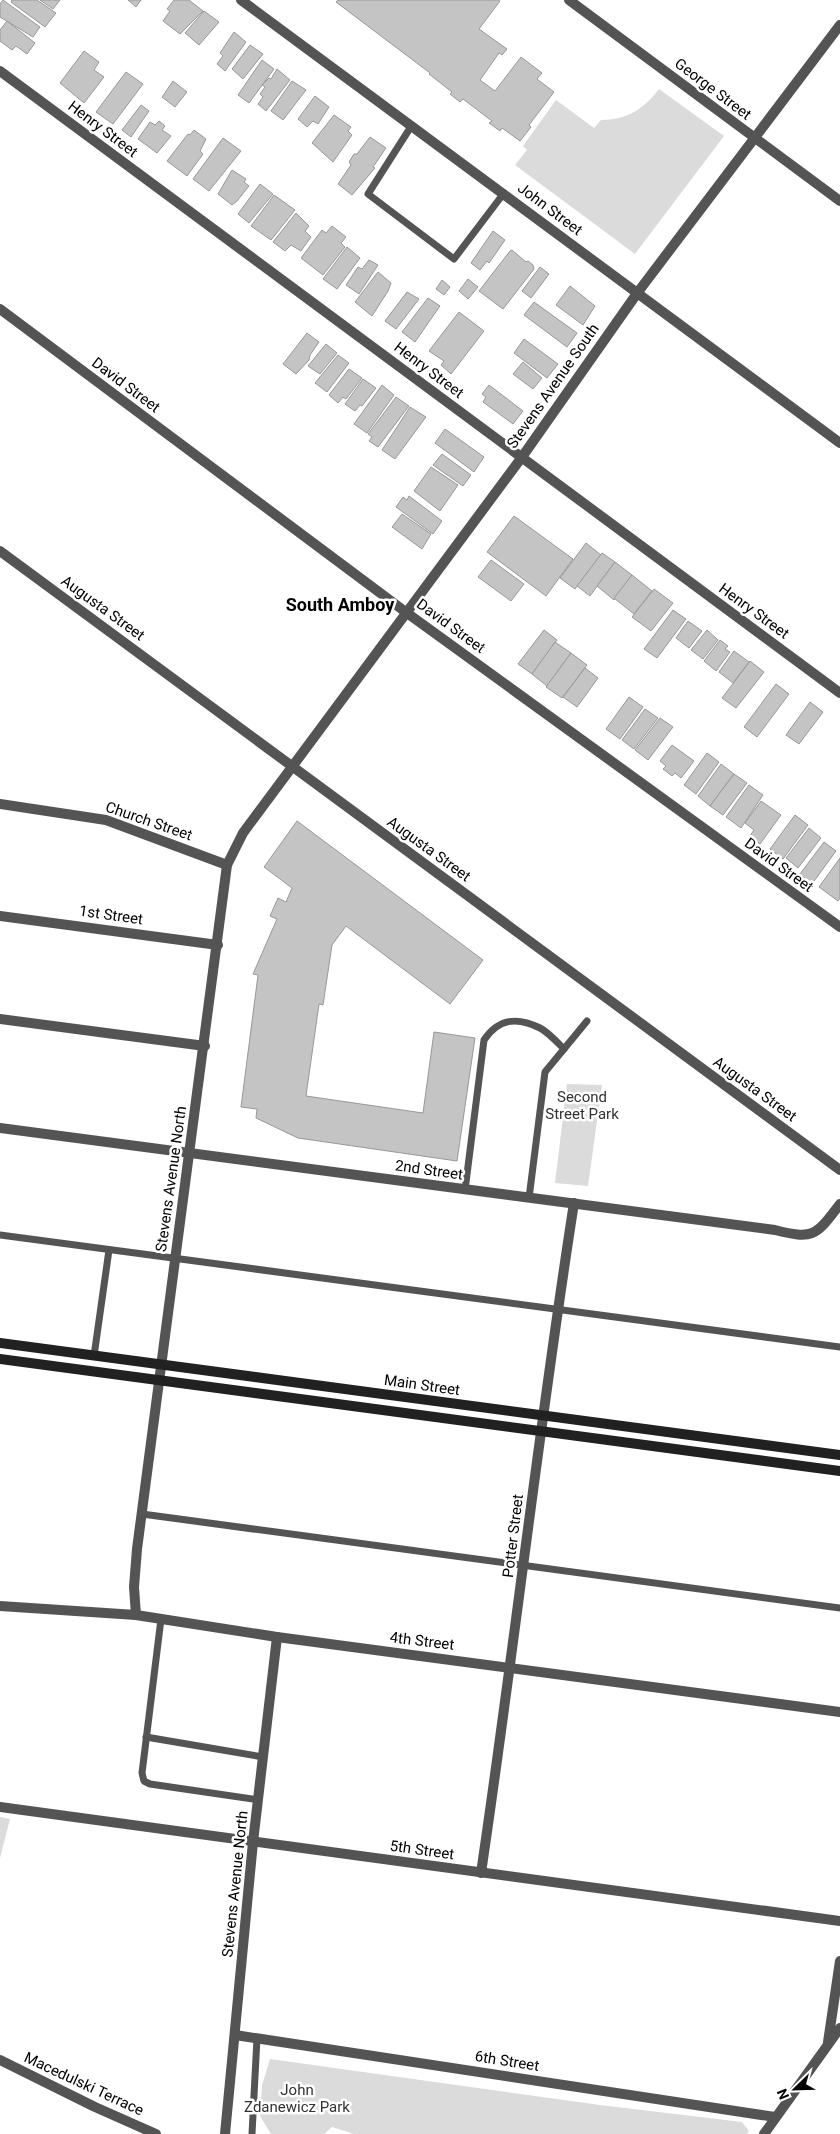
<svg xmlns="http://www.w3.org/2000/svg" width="840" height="2134" font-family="Roboto,sans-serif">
  <rect width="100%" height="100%" fill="#fff"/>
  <g fill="#dbdbdb">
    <path d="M659 89 724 136 635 254 515 165 527 150 523 146 556 100 594 128 601 120C627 120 644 109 659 89Z"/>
    <path d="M567 1084 602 1085 588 1186 555 1183Z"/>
    <path d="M0 1817 10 1819 0 1858Z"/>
    <path d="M270 2059 600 2105 742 2122 749 2131 747 2134H354L332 2127 324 2134H271L260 2116 262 2085Z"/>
  </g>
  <g fill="#c4c4c4" stroke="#989898">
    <path d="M3 0 40 27 33 37 0 17V4Z"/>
    <path d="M12 0H37L56 13 45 27 11 2Z"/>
    <path d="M40 0H60L53 9Z"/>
    <path d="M128 0H141L136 7Z"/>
    <path d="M174 0H189L203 11 180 34 163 21 170 11 167 9Z"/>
    <path d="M338 0H498L500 1 479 29 507 49 502 55 499 53 480 80 495 91 521 57 542 73 537 79 554 92 529 125 531 127 520 141 502 128 500 131 489 123 492 121 463 99 460 102 450 94 452 92 429 74 430 73 336 2Z"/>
    <path d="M204 11 219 22 199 45 185 33Z"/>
    <path d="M7 21 35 43 27 54 16 46 12 50 0 41V30Z"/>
    <path d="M234 32 246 42 225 71 217 64 223 56 220 53Z"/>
    <path d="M250 45 263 54 243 79 232 69Z"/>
    <path d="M84 51 99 62 94 70 104 77 84 103 60 83Z"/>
    <path d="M262 60 274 69 249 103 238 95Z"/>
    <path d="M277 69 290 80 266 111 258 104 263 97 260 94 265 87 262 85 269 78 271 79Z"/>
    <path d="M126 72 143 84 113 124 96 112Z"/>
    <path d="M173 81 187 92 175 107 162 97Z"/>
    <path d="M292 81 306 90 283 120 271 111Z"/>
    <path d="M315 96 329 107 318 124 313 121 307 127 298 119Z"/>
    <path d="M141 105 149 111 131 137 122 130Z"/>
    <path d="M334 115 351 127 348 131 352 135 333 162 312 143Z"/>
    <path d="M159 121 165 126 162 130 171 136 157 153 138 139 150 122 155 125Z"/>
    <path d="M194 130 206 139 200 151 203 154 187 176 167 161 188 134 190 135Z"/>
    <path d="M370 137 386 148 373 167 375 168 352 195 338 184 351 165 349 162 354 154H357Z"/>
    <path d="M223 138 241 151 209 191 193 179Z"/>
    <path d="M232 170 246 179 244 182 249 186 237 201 232 205 218 194Z"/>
    <path d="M260 184 273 194 249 223 238 214Z"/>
    <path d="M274 195 295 210 271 240 251 226Z"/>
    <path d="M296 213 309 226 305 231 311 237 301 251 291 245 285 251 273 242Z"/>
    <path d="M332 226 346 237 341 243 345 247 323 275 301 258 322 230 326 233Z"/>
    <path d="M493 231 505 240 489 263 487 261 480 270 471 263Z"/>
    <path d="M347 247 360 258 337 289 323 279Z"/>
    <path d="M512 250 526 262 528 261 533 265 534 269 503 309 479 291 510 251Z"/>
    <path d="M369 260 378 265 359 294 346 285 358 267 362 269Z"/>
    <path d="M540 267 549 274 531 298 522 291Z"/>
    <path d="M378 272 391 283 388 291 372 316 355 302Z"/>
    <path d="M468 279 478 287 468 299 459 291Z"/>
    <path d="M442 280 450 287 444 295 436 289Z"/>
    <path d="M570 286 595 306 583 325 556 305Z"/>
    <path d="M407 292 419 299 396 329 385 321Z"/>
    <path d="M428 298 440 306 415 342 402 332Z"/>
    <path d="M534 302 577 333 567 347 524 315Z"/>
    <path d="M459 312 484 331 451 374 441 365 444 361 429 351Z"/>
    <path d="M307 333 319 342 310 355 309 360 296 374 283 364Z"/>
    <path d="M524 339 558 364 547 378 514 353Z"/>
    <path d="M326 344 337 353 320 374 308 366Z"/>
    <path d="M338 355 349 363 327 392 315 383Z"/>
    <path d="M523 362 542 378 533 389 513 374Z"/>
    <path d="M349 369 362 378 346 399 343 397 338 403 329 395Z"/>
    <path d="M363 379 376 388 362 406 360 405 355 411 345 404Z"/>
    <path d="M382 385 394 395 367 433 354 424Z"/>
    <path d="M489 385 523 411 513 424 483 402 486 397 482 394Z"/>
    <path d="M396 397 409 406 378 447 369 441 372 437 368 434Z"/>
    <path d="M410 407 426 417 395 459 382 450Z"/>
    <path d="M445 429 484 457 474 472 435 443Z"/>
    <path d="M442 454 471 475 463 486 433 465Z"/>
    <path d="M431 467 458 485 440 511 414 491Z"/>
    <path d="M409 496 442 521 433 534 396 507 403 497 407 500Z"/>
    <path d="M402 514 431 534 422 549 392 527Z"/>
    <path d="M514 516 573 559 546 596 487 552Z"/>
    <path d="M586 543 601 555 575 589 560 578Z"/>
    <path d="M602 553 615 562 590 596 577 586Z"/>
    <path d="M491 560 524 584 511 601 478 577Z"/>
    <path d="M615 562 632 575 614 600 597 586Z"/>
    <path d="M632 575 652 591 634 614 614 598Z"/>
    <path d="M654 589 673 603 651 631 632 617Z"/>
    <path d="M673 610 686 619 657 658 644 649Z"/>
    <path d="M688 621 702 631 689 648 676 638Z"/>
    <path d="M544 630 557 640 532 674 518 664Z"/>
    <path d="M707 630 718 640 703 659 691 650Z"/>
    <path d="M720 640 728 646 725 649 730 652 716 671 704 661Z"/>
    <path d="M555 642 571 653 547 686 532 674Z"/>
    <path d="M734 651 749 662 733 683 719 672Z"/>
    <path d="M571 653 587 665 562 698 546 687Z"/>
    <path d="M750 661 764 672 736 708 722 698Z"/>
    <path d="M585 668 598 678 577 707 563 697Z"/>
    <path d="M776 684 789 694 757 737 744 727Z"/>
    <path d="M629 697 643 707 620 739 606 729Z"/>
    <path d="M810 702 823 712 799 744 786 735Z"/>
    <path d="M645 709 658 718 634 749 622 740Z"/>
    <path d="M660 718 673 727 648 760 635 750Z"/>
    <path d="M672 745 694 761 681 778 675 773 672 776 663 769 666 766 660 761Z"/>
    <path d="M707 753 719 762 696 794 684 785Z"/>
    <path d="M721 764 734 774 710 806 698 796Z"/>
    <path d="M734 774 747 783 723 815 710 806Z"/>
    <path d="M749 785 763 795 741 828 726 817Z"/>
    <path d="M761 801 781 815 760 844 749 837 754 830 745 823Z"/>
    <path d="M795 815 808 825 783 859 770 849Z"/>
    <path d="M297 821 483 960 450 1004 346 926 332 945 323 1005 319 1004 306 1096 423 1113 434 1032 475 1038 457 1161 298 1138 256 1118 257 1109 241 1107 258 975 253 974 277 919 270 916 278 898 286 902 292 888 264 867Z"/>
    <path d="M809 828 821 838 798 868 786 858Z"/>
    <path d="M824 842 836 851 812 884 800 874Z"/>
    <path d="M840 858V898L838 901 819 887Z"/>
  </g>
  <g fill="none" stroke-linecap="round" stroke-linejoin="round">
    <g stroke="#545454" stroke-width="7">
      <path d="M412 125 368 194 454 259 504 193"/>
      <path d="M465 1190 484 1040C498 1019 516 1016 540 1028 548 1032 557 1042 564 1049"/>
      <path d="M529 1198 545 1072 587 1021"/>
      <path d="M0 1235 840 1347"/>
      <path d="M94 1356 109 1250"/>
      <path d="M142 1514 840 1608"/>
      <path d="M161 1619 142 1773 144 1781 150 1784 259 1800"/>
      <path d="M146 1737 263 1757"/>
      <path d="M252 2134 257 2038"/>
    </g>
    <g stroke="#545454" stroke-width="10">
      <path d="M241 0 840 443"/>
      <path d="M569 0 840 201"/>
      <path d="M0 71 840 693"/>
      <path d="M0 309 407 613 840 927"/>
      <path d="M0 551 840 1170"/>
      <path d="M0 804 106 820 227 865"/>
      <path d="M0 916 218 945"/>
      <path d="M0 1019 205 1046"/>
      <path d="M0 1128 775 1230C815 1240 816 1235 840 1204"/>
      <path d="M0 1606 136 1615 277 1637 840 1712"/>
      <path d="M136 1615 134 1587 137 1549 227 865 243 833 522 457 638 292 840 25"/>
      <path d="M0 1807 840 1921"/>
      <path d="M481 1873C514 1650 539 1426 574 1203"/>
      <path d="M235 2035 775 2117"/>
      <path d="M828 2042 840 1961"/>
      <path d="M0 2060 95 2107 156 2134"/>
      <path d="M225 2134 253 1842 277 1637"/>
      <path d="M764 2134 840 2028"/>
    </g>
    <g stroke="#212121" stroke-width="10">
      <path d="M0 1343 840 1455"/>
      <path d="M0 1359 840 1471"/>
    </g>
  </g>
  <g text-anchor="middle" stroke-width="5" stroke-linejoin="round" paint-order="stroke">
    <g font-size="15" fill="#000" stroke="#fff">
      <text transform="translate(713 89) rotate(37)" y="5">George Street</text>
      <text transform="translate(103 129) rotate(37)" y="5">Henry Street</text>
      <text transform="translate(550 209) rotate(37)" y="5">John Street</text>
      <text transform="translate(429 370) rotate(37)" y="5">Henry Street</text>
      <text transform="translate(126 385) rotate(37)" y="5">David Street</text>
      <text transform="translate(553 386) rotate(-55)" y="5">Stevens Avenue South</text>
      <text transform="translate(103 608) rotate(36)" y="5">Augusta Street</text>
      <text transform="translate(754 611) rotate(36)" y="5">Henry Street</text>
      <text transform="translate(451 626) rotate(36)" y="5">David Street</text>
      <text transform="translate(149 821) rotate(19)" y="5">Church Street</text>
      <text transform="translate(429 849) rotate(36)" y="5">Augusta Street</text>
      <text transform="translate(779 865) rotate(36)" y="5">David Street</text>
      <text transform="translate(111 915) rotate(8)" y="5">1st Street</text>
      <text transform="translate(755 1089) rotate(36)" y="5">Augusta Street</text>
      <text transform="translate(429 1170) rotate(8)" y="5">2nd Street</text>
      <text transform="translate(171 1179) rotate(-82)" y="5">Stevens Avenue North</text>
      <text transform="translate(422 1385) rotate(8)" y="5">Main Street</text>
      <text transform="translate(513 1536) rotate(-83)" y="5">Potter Street</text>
      <text transform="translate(422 1641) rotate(7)" y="5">4th Street</text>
      <text transform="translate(422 1850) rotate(8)" y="5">5th Street</text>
      <text transform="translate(235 1884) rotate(-84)" y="5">Stevens Avenue North</text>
      <text transform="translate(507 2061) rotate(9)" y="5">6th Street</text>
      <text transform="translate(84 2084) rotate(25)" y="5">Macedulski Terrace</text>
    </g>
    <g font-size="15" fill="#323232" stroke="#fff">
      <text x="582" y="1102">Second<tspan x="582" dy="17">Street Park</tspan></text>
      <text x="297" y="2095">John<tspan x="297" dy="17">Zdanewicz Park</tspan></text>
    </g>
    <g font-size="18" font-weight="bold" fill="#000" stroke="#fff">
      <text x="340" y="611">South Amboy</text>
    </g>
  </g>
  <g transform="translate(795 2089) rotate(247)" stroke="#ffffff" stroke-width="4" paint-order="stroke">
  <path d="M0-4L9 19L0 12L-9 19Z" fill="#000000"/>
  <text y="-8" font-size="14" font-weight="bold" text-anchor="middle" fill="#000000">N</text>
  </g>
</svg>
